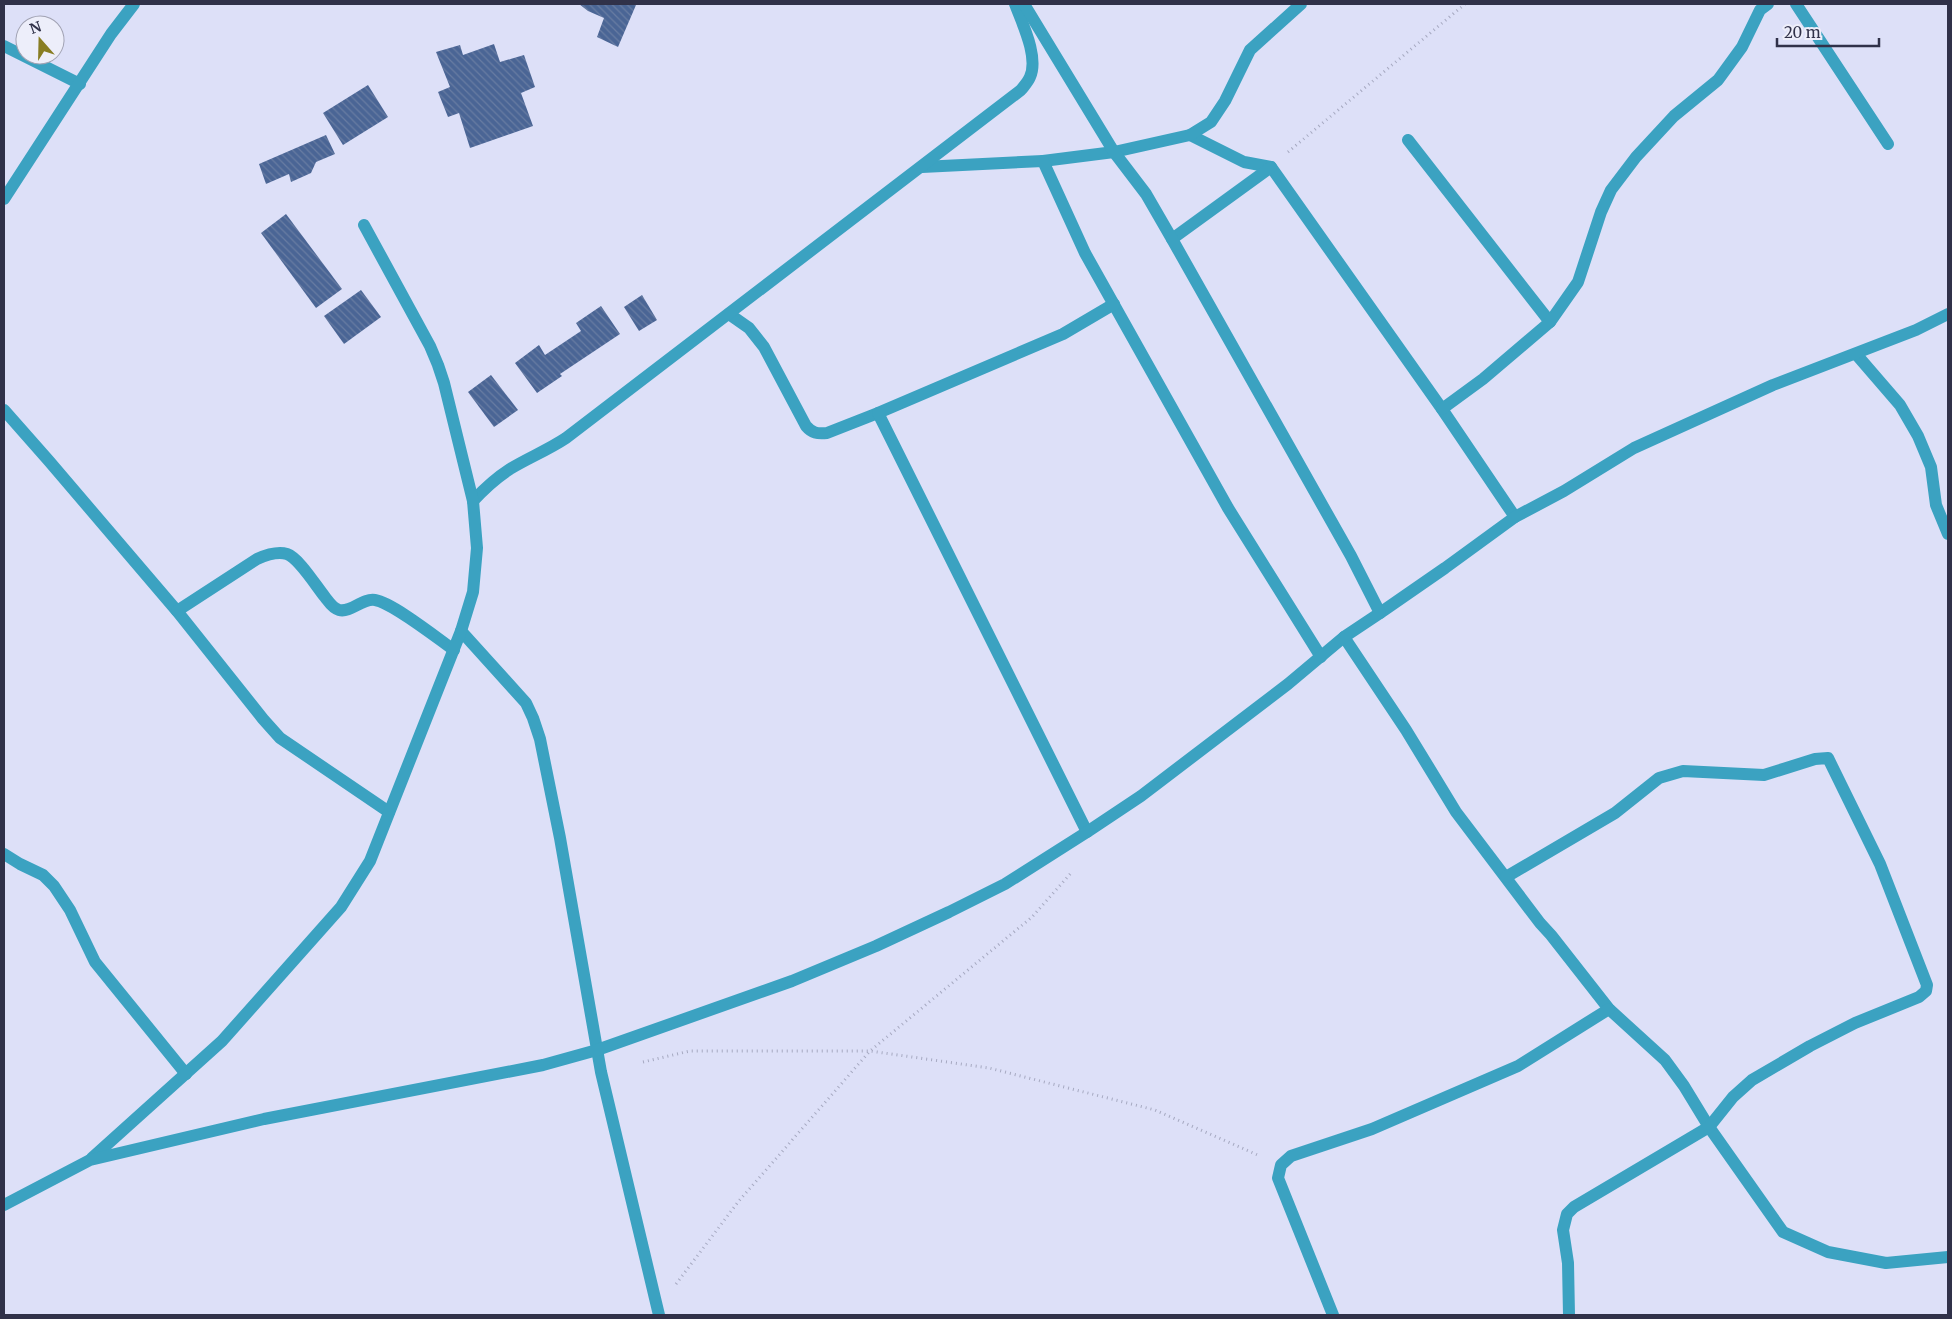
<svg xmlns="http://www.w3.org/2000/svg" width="1952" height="1319" font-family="Merriweather,serif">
  <defs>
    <pattern id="building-back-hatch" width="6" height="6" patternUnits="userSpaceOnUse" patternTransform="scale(1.25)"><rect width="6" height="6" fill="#4a6595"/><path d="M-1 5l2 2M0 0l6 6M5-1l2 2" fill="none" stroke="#687ca2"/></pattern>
  </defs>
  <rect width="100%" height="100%" fill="#dde0f8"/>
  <g fill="url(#building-back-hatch)">
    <path d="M579 4 636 5 618 47 597 37 604 18 588 11Z"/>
    <path d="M494 44 500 62 524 55 535 87 521 93 533 126 470 148 459 113 448 117 438 92 450 87 436 52 460 45 463 55Z"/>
    <path d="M368 85 388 117 343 145 323 113Z"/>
    <path d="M326 135 335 154 316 162 311 173 291 182 289 174 266 184 259 164Z"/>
    <path d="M286 214 342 289 316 308 261 233Z"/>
    <path d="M361 290 381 317 344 344 324 316Z"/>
    <path d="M642 295 657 320 639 331 624 307Z"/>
    <path d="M601 306 620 334 560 374 562 376 537 393 515 363 539 345 545 355 581 331 576 323Z"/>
    <path d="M491 375 518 410 494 427 468 392Z"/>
  </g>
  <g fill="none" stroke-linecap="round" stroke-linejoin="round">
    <g stroke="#a6a9c1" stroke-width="3" stroke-dasharray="1 4" stroke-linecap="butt">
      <path d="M1288 152 1465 4"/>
      <path d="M643 1062 690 1051H870L989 1068 1155 1110 1260 1156"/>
      <path d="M676 1284 738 1202 870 1051 1032 917 1072 872"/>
    </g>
    <g stroke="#3ba2c1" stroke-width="12">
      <path d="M1796 4 1888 144"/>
      <path d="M4 46 80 84"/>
      <path d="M1190 135 1244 162 1271 167 1442 409 1515 517"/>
      <path d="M1408 140 1550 322"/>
      <path d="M1043 161 1114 152 1190 135 1211 122 1225 101 1250 50 1301 4"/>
      <path d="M922 167 1043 161 1085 253 1228 508 1321 657"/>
      <path d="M4 199 111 34 134 4"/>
      <path d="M1172 239 1271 167"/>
      <path d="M729 314 749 328 764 347 806 426C812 433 817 434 827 433L878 413"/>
      <path d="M1856 354 1900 405 1918 436 1931 467 1936 505 1948 534"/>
      <path d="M1442 409 1483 379 1550 322 1578 282 1601 212 1611 190 1636 157 1674 116 1718 80 1742 47 1760 10 1768 4"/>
      <path d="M4 410 49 461 177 611 263 719 280 738 389 812"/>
      <path d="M473 501C484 489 496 478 510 469 528 458 548 450 566 438L1021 90C1024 86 1028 82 1030 77 1039 57 1022 23 1015 4"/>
      <path d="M177 611 257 559C266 555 277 551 287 554 299 558 316 586 325 597 329 602 332 608 339 610 351 613 362 598 375 600 393 603 437 638 454 650"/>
      <path d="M1380 613 1445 568 1515 517 1564 491 1634 448 1773 385 1916 330 1948 314"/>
      <path d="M461 631 526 703 533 718 540 739 560 838 601 1072 659 1315"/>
      <path d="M1344 637 1406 730 1456 812 1540 923 1551 935 1609 1009 1665 1060 1684 1086 1709 1127 1783 1232 1828 1252 1886 1263 1948 1257"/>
      <path d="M1087 832 878 413 1063 334 1114 304"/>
      <path d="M4 854 20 864 43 875 54 886 70 910 95 962 186 1074"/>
      <path d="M1506 877 1615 813 1659 778 1683 771 1764 775 1815 759 1828 758 1880 864 1927 985 1926 991 1919 997 1855 1023 1810 1046 1752 1080 1733 1097 1709 1127 1574 1207 1567 1214 1563 1230 1568 1263 1569 1315"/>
      <path d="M92 1158 222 1041 341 907 370 861 461 631 473 592 477 548 473 501 444 383 438 365 430 346 364 225"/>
      <path d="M4 1205 90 1160 264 1119 543 1065 597 1050 792 981 876 946 949 912 1005 884 1087 832 1141 796 1288 684 1344 637 1380 613 1351 556 1172 239 1146 194 1114 152 1024 4"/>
      <path d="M1333 1315 1278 1178 1281 1165 1291 1156 1372 1129 1518 1066 1609 1009"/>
    </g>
  </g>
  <rect width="1952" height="1319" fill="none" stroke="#303149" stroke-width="10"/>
  <g transform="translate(40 40) rotate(340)"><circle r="24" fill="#edeefa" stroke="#a1a2b3"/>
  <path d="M0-4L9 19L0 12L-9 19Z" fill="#887d23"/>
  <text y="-8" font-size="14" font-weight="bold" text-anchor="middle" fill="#303149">N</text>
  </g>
  <path d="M1777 38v8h102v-8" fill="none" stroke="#303149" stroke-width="2.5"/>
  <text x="1784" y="38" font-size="15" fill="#303149" stroke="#edeefa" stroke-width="4" paint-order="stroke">20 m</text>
</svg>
